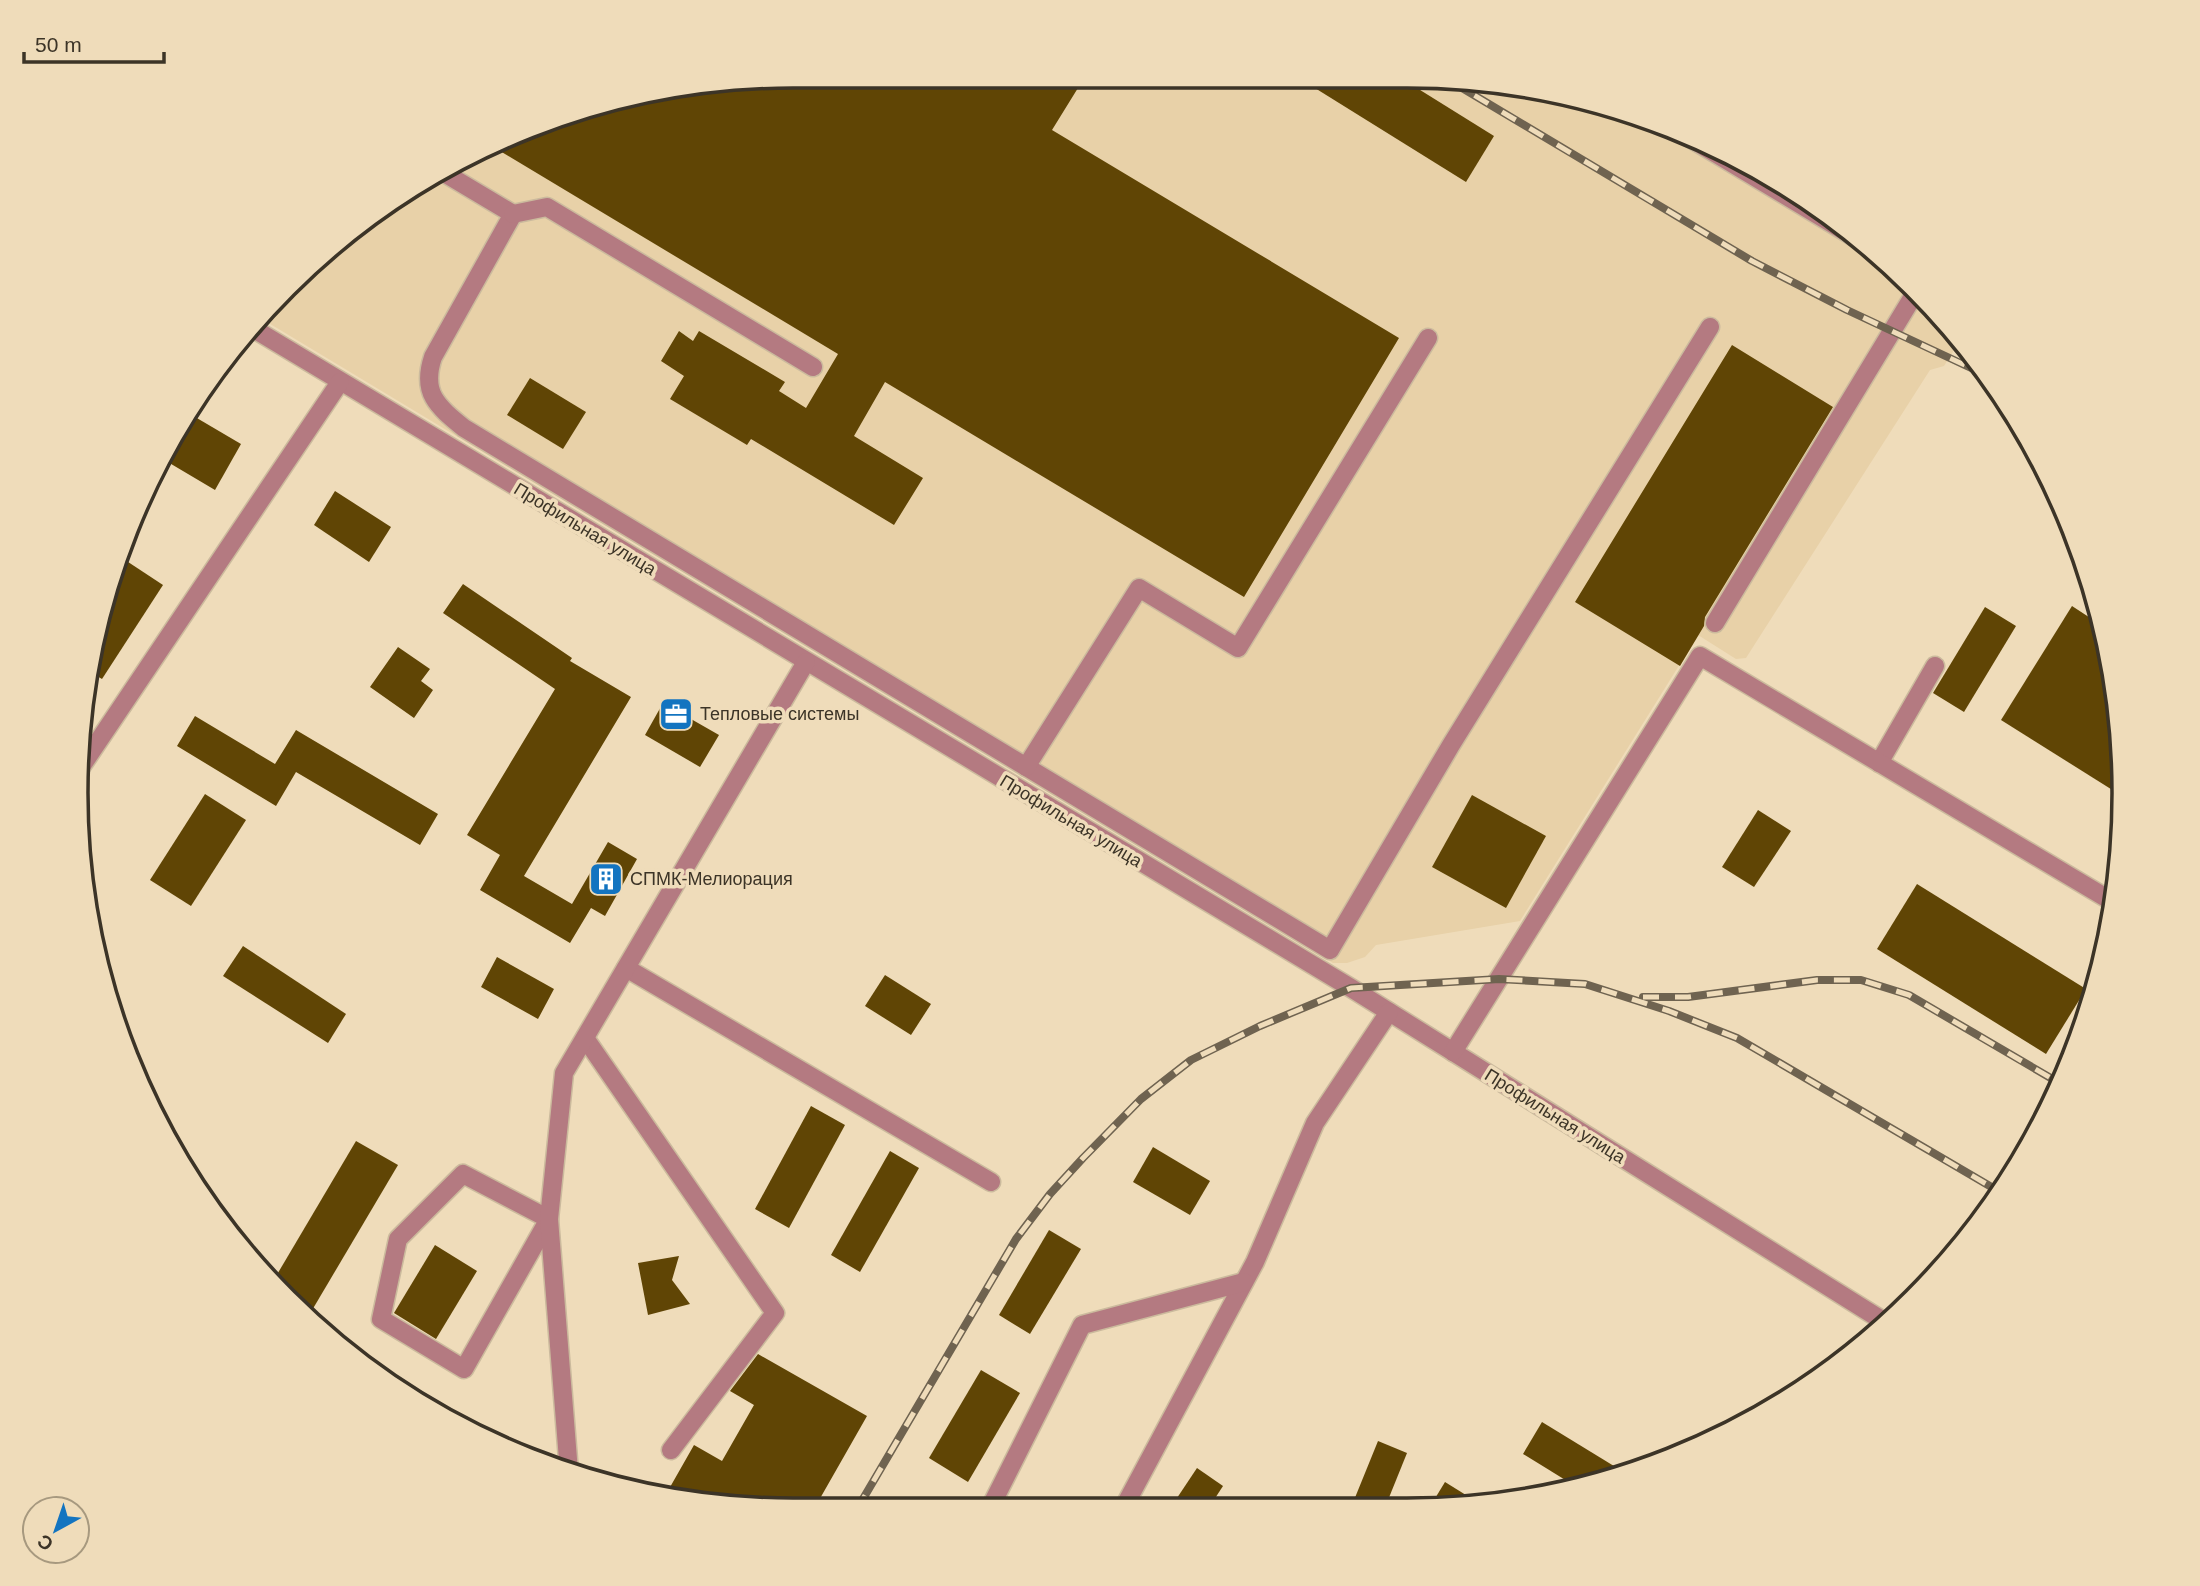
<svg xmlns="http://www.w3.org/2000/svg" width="2200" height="1586" font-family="Helvetica,sans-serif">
  <rect width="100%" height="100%" fill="#efdcba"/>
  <path fill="#e8d1a8" d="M793 75H1407L1547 89 1681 130 1766 172 1880 253 1947 320 1961 339 1944 366 1930 370 1746 658 1736 659 1698 635 1520 921 1376 945 1365 957 1347 963H1333L257 316 395 196 518 130 607 100Z"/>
  <g fill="#604505">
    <path d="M793 75H1086L1052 130 1399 338 1244 597 885 382 854 436 923 478 894 525 751 439 747 445 670 399 684 376 661 361 679 331 693 341 699 331 785 382 779 391 806 408 838 354 490 145 518 130 607 100Z"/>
    <path d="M1294 75H1396L1494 136 1466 182Z"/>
    <path d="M1732 345 1833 407 1705 617 1704 626 1680 666 1575 602Z"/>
    <path d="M530 378 586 412 563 449 507 415Z"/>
    <path d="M190 414 241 444 215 490 161 458Z"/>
    <path d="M335 491 391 527 369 562 314 525Z"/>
    <path d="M119 556 163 585 102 679 87 670 100 607Z"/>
    <path d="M463 584 572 658 570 661 631 697 524 876 572 904 608 842 637 859 605 916 591 908 570 943 480 890 500 855 467 835 555 689 443 613Z"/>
    <path d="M2072 606 2101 625 2119 700 2122 796 2001 720Z"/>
    <path d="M1985 607 2016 626 1964 712 1933 693Z"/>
    <path d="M398 647 430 669 421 681 433 690 414 718 370 687Z"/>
    <path d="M663 703 719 735 700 767 645 735Z"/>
    <path d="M195 716 275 764 296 730 438 814 420 845 296 772 276 806 177 746Z"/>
    <path d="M205 794 246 820 191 906 150 880Z"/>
    <path d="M1472 795 1546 836 1506 908 1432 867Z"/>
    <path d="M1758 810 1791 831 1754 887 1722 867Z"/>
    <path d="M1917 884 2086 989 2046 1054 1877 949Z"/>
    <path d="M243 946 346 1014 328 1043 223 976Z"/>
    <path d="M497 957 554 989 538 1019 481 987Z"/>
    <path d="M885 975 931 1004 911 1035 865 1006Z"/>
    <path d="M811 1106 845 1125 789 1228 755 1209Z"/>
    <path d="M356 1141 398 1165 308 1317 272 1283Z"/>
    <path d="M1153 1147 1210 1181 1190 1215 1133 1182Z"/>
    <path d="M890 1151 919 1168 860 1272 831 1255Z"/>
    <path d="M1049 1230 1081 1249 1030 1334 999 1315Z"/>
    <path d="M435 1245 477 1271 436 1339 394 1313Z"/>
    <path d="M679 1256 672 1280 690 1304 648 1315 638 1263Z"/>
    <path d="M758 1354 867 1416 814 1509H746L665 1496 694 1445 722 1461 754 1405 730 1391Z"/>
    <path d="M981 1370 1020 1393 968 1482 929 1458Z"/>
    <path d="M1542 1422 1627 1474 1580 1489 1523 1454Z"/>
    <path d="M1378 1441 1407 1453 1386 1505H1352Z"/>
    <path d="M1197 1468 1223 1486 1210 1506 1171 1507Z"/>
    <path d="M1445 1482 1482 1505H1431Z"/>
  </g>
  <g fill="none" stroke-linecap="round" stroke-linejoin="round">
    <g stroke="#cbba9d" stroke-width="21">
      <g id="minor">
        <path d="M1670 126 1879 252"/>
        <path d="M441 171 513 214 433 357C421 393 437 406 464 428L1330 950 1451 745 1710 327"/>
        <path d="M513 214 547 207 813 367"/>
        <path d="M249 326 1351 988 1888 1324"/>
        <path d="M1715 623 1917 290"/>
        <path d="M1879 763 1935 666"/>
        <path d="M81 767 340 382"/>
        <path d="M1026 767 1139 588 1238 648 1428 338"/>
        <path d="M626 968 991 1182"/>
        <path d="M585 1038 775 1313 671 1450"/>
        <path d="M1453 1052 1700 656 2113 902"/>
        <path d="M463 1174 549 1219 464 1369 381 1319 398 1239Z"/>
        <path d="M206 1200 207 1201"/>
        <path d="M569 1472 549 1219 564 1073 806 662"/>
        <path d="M1124 1507 1255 1262 1315 1123 1389 1012"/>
        <path d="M990 1508 1082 1325 1244 1282"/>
      </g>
    </g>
    <use href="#minor" stroke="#b47a81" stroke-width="18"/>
    <g stroke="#6f6350" stroke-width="8">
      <g id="rail">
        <path d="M1447 79 1752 261 1847 310 1986 375"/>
        <path d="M1643 997H1688L1817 980H1861L1909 995 2061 1084"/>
        <path d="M857 1509 1016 1239 1050 1194 1083 1158 1141 1099 1191 1060 1260 1026 1351 988 1499 979 1585 984 1669 1011 1737 1038 2000 1192"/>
      </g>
    </g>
    <use href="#rail" stroke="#efdcba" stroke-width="5" stroke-dasharray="16" stroke-linecap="butt"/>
  </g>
  <defs>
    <g id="office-square" transform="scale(1.75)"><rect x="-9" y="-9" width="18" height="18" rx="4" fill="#1374c0" stroke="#efdcba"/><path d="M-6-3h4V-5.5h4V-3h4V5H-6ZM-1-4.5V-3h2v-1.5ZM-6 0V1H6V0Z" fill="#fff"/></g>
    <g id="building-square" transform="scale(1.75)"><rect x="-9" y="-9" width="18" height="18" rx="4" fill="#1374c0" stroke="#efdcba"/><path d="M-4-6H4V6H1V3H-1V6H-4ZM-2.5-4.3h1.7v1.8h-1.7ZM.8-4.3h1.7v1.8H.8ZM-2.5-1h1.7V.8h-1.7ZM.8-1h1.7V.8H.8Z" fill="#fff"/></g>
  </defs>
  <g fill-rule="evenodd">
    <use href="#office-square" x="676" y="714"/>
    <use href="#building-square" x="606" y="879"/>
  </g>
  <g text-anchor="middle" stroke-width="7" stroke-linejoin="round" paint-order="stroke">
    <g font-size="18" fill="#3c3427" stroke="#efdcba">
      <text transform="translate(585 529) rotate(31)" y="6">Профильная улица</text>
      <text transform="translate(1071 821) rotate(31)" y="6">Профильная улица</text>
      <text transform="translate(1555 1116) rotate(32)" y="6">Профильная улица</text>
    </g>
    <g font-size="18" fill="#3c3427" stroke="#efdcba" text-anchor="start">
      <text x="700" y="720">Тепловые системы</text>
      <text x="630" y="885">СПМК-Мелиорация</text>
    </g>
  </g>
  <path d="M0 0H2200V1586H0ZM793 88H1407A705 705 0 0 1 2112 793V793A705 705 0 0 1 1407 1498H793A705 705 0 0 1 88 793V793A705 705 0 0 1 793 88Z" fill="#efdcba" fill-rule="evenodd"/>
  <path fill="none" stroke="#3c3427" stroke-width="3.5" d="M793 88H1407A705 705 0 0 1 2112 793V793A705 705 0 0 1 1407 1498H793A705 705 0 0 1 88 793V793A705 705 0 0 1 793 88Z"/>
  <g transform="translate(56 1530) rotate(220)"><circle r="33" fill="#efdcba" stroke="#a7997f" stroke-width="2"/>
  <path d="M0-5L12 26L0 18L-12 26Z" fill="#1374c0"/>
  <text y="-10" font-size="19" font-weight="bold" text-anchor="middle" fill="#3c3427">С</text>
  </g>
  <path d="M24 52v10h140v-10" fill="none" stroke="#3c3427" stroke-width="3.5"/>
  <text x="35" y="52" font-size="21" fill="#3c3427" stroke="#efdcba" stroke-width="5" paint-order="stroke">50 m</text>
</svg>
